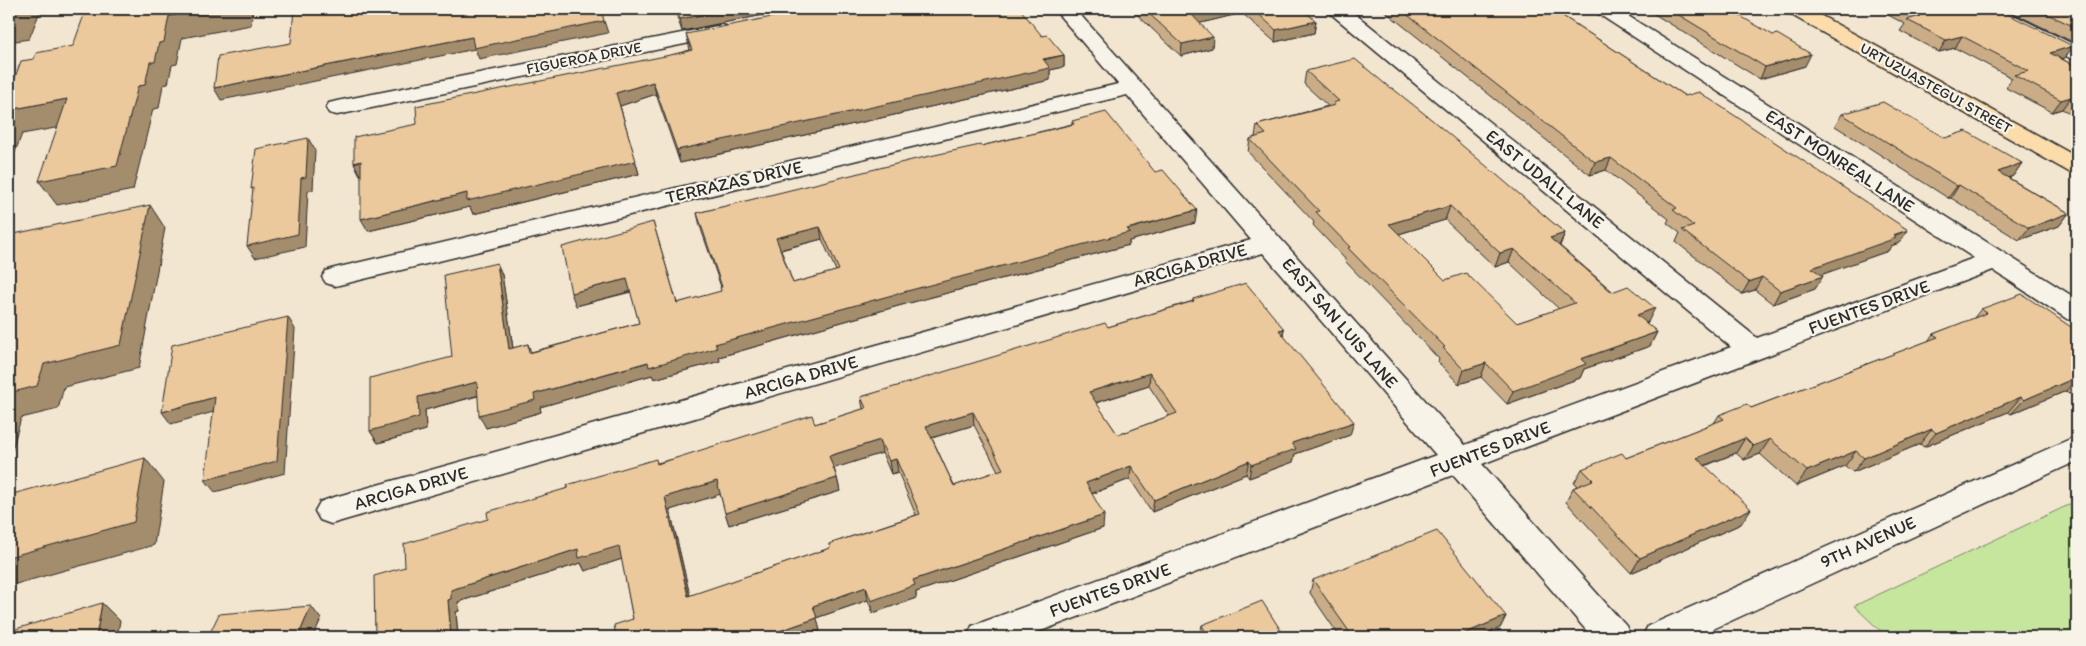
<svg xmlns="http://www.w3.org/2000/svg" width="2086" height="646" font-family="Itim,sans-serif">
  <rect width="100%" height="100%" fill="#f3e6d1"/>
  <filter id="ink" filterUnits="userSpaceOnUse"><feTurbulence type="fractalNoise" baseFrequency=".02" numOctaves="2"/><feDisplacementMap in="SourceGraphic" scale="10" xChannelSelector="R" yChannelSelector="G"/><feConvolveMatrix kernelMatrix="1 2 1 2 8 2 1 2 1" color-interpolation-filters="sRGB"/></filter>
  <g filter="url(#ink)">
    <path fill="#c6e69e" stroke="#788864" d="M2077 501V637H1887L1854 606Z"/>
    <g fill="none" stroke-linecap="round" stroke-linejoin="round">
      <g stroke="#2b2b2b" stroke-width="3">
        <g id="minor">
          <path d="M1054 9H1075L1465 445 1731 347 1330 13 1327 9H1349L1757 338 1974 258 1597 13 1594 9H1617L2077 299V321L2067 319 1993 270 1482 464 1626 626 1631 637H1592L1453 475 1025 637H967L972 626 1436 455 1263 253 331 524 320 520 315 511 320 502 331 498 1251 240 1127 95 335 286 326 283 322 277 326 271 335 268 1118 84Z"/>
          <path d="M1976 9H2001L2077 46V60L2070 58 1979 13Z"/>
          <path d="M722 25 729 27 732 31 729 35 337 115 329 113 326 108 329 103 337 101Z"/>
          <path d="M2077 436V461L1696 637H1642L1648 626Z"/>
        </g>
      </g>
      <g stroke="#2b2b2b" stroke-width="3">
        <path id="major" d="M1785 9H1809L2077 157V174L2069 172 1788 13Z"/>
      </g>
      <use href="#minor" fill="#f7f3e8" fill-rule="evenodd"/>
      <use href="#major" fill="#fddcac" fill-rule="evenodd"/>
    </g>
    <g fill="#caad86" stroke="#2b2b2b" fill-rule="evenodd">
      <path d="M674 9H794L682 31Z"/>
      <path d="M1131 9H1302L1316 21 1314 33 1275 42 1242 13 1200 23 1212 48 1181 56Z"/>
      <path d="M1382 9H1552L1685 96 1908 230 1899 243 1891 246 1888 251 1821 274 1823 276 1815 289 1773 304 1755 290 1742 294 1676 242 1680 233 1667 223 1669 219 1606 170 1590 175Z"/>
      <path d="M1646 9H1728L1805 66 1760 79Z"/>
      <path d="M1877 9H1997L2065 58 2062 59 2077 67V117L2062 109 2052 112 2006 88 2012 78 1955 48 1939 52 1900 31 1905 24Z"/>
      <path d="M2005 9H2077V44Z"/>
      <path d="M686 34 1042 36 1064 55V67L1050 70V80L680 163 656 94 620 106 639 174 473 214 470 207 368 231 361 175H360L354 163 417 124 690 50Z"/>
      <path d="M1306 71 1390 88 1565 233 1560 246 1648 322 1646 323 1657 332 1650 346 1584 369 1580 378 1507 404 1481 377 1459 384 1438 362 1439 359 1345 261V259L1313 225 1314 222 1248 152 1250 139 1255 137 1257 125 1328 106 1304 84ZM1445 220 1495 267 1509 262 1559 309 1517 323 1445 280 1399 234Z"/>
      <path d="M1842 114 2022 163 2013 176 2009 178 2069 213 2059 226 2019 240 1951 198H1948L1835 126Z"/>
      <path d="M1072 121 1195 223 1129 241V245L898 306 719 357 720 361 654 379 652 375 540 407 541 412 486 428 478 396 425 410 426 430 378 443 370 431 452 357 497 263 502 275 513 348 528 344 531 352 639 323 631 292 576 306 653 222 677 303 721 292V287L700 226 697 213 981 146 1072 124ZM822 239 836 271 793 283 781 250Z"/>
      <path d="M1193 299 1284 329 1283 335 1350 435 1295 454 1293 462 1249 478 1246 474 1152 512 1130 479 1092 494 1103 528 916 592V598L873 613 868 600 816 618 820 631 801 637H616L633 619 622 559 585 571 581 563 458 602 459 611 456 612 458 637H375L405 567 488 519 568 488 657 463 815 424 863 409 861 397 1108 327 1193 301ZM1149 386 1169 416 1118 435 1096 403ZM974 425 998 471 954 486 932 438ZM882 453 891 474 898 472 916 515 829 544 830 548 690 596 670 510 720 494 729 525 840 491 837 478 834 468Z"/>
      <path d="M1981 309 2077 331V390L2069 393 2066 391 2011 414 2008 412 1924 447 1920 444 1853 472 1845 466 1796 486 1760 454 1744 460 1736 453 1705 466 1741 524 1631 573 1566 502 1573 488 1577 486 1574 483 1582 469 1626 458 1714 423 1719 415 1751 408 1928 341 1933 334 1973 319Z"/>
      <path d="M1313 580 1506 616 1500 628 1479 637H1340L1310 593Z"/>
      <path d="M1202 625 1285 637 1200 635Z"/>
    </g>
    <g fill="#a48d6d" stroke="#2b2b2b">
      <path d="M18 9H69L39 14 29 39 9 42V17Z"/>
      <path d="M208 9H253L251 25 182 38 177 64 172 65 168 84 163 85 159 108 153 109 133 190 57 205 39 181 138 86 159 43 169 16Z"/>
      <path d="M732 9H794L682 31 680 19Z"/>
      <path d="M1213 9H1243L1242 13 1189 26 1191 14Z"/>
      <path d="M604 21 608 33 479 59 475 49 221 100 214 88 472 37Z"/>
      <path d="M1316 21 1314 33 1275 42 1276 30Z"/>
      <path d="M1962 36 1955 48 1939 52 1946 40Z"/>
      <path d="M1213 37 1212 48 1181 56 1182 44Z"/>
      <path d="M2073 46 2065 58 2042 65 2050 53Z"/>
      <path d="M1811 54 1805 66 1760 79 1765 67Z"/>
      <path d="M1064 55V67L1050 70V80L680 163 677 150Z"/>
      <path d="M653 82 656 94 620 106 639 174 473 214 470 207 368 231 361 219 467 193 616 93Z"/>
      <path d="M2071 97 2062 109 2052 112 2061 100Z"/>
      <path d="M67 99 83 123 22 134 9 168V110Z"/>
      <path d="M308 138 315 150 313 190 308 191 305 247 255 258 247 246 301 178Z"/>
      <path d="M1611 158 1606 170 1590 175 1595 162Z"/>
      <path d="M361 161 367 174 360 175 354 163Z"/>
      <path d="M2022 163 2013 176 1990 184 1998 172Z"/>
      <path d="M1959 185 1951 198H1948L1957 186Z"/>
      <path d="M150 205 165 228 139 368 64 387 58 409 21 418 9 461V393L44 364Z"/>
      <path d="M1450 206 1445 220 1385 238 1389 224Z"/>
      <path d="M1197 210 1195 223 1129 241V245L898 306 719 357 720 361 654 379 652 375 540 407 541 412 486 428 479 415 534 394Z"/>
      <path d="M2069 213 2059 226 2019 240 2029 228Z"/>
      <path d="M820 227 822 239 779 250 776 238Z"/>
      <path d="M1908 230 1899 243 1891 246 1888 251 1804 281 1812 268Z"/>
      <path d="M1565 233 1559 246 1550 238Z"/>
      <path d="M1514 249 1509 262 1495 267 1500 253Z"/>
      <path d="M497 263 502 275 515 362 509 349Z"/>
      <path d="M1823 276 1815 289 1773 304 1780 291Z"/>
      <path d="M1762 277 1755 290 1742 294 1749 282Z"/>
      <path d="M627 279 632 291 576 306 571 293Z"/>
      <path d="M1655 308 1648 322 1630 328 1637 315Z"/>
      <path d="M288 317 295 329 285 473 215 492 205 480Z"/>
      <path d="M1284 329 1281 342 1279 330Z"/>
      <path d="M1657 332 1650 346 1584 369 1580 378 1507 404 1513 391 1581 359Z"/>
      <path d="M1486 363 1481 377 1459 384 1464 370Z"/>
      <path d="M1150 373 1149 386 1088 405 1089 392Z"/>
      <path d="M2077 377V378L2066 391 2011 414 2024 400Z"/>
      <path d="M477 382 483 394 425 410 426 430 378 443 370 431 418 397Z"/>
      <path d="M2077 384V390L2069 393Z"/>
      <path d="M215 397 224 409 171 424 162 412Z"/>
      <path d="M2021 397 2008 412 1924 447 1936 433Z"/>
      <path d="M973 412 974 425 928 439 926 426Z"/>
      <path d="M1354 422 1350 435 1295 454 1293 462 1249 478 1251 465 1292 443Z"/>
      <path d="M1932 429 1920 444 1853 472 1864 458Z"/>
      <path d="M1745 438 1736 453 1688 472 1697 458Z"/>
      <path d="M1770 439 1760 454 1744 460 1753 446Z"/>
      <path d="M880 440 882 453 832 469 829 456Z"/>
      <path d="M1856 451 1845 466 1796 486 1807 471Z"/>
      <path d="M145 458 164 482 154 545 9 586V557Z"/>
      <path d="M896 459 898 472 891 474 889 461Z"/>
      <path d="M1249 461 1246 474 1152 512 1154 500Z"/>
      <path d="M1131 466 1130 479 1085 496 1086 483Z"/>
      <path d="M837 478 840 491 729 525 725 513Z"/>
      <path d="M717 481 721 494 670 510 693 609 688 596 665 497Z"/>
      <path d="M1751 509 1741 524 1631 573 1640 558Z"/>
      <path d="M1104 515 1103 528 916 592V598L873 613 871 601 913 580Z"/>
      <path d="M619 546 625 558 585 571 581 563 458 602 459 611 456 612 458 637H451L448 600 451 590 578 549Z"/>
      <path d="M866 587 868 600 816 618 813 606Z"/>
      <path d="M102 603 120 621 117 637H96Z"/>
      <path d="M311 606 321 619 313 637H298Z"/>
      <path d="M1506 616 1500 628 1479 637H1456Z"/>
      <path d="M817 618 820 631 801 637H762Z"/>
    </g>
    <g fill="#ebc99c" stroke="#2b2b2b" fill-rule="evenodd">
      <path d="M9 9H18L14 16 9 17Z"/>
      <path d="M86 9H208L169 16 164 42 159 43 155 62H150L145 85 138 86 117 166 39 181 67 99 9 110V81L14 80 21 61 34 59 36 53 73 46Z"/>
      <path d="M294 9H601L604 21 474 48 472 37 214 88 218 56 291 43Z"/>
      <path d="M676 9H732L680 19Z"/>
      <path d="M812 9H1020L1042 36 1047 35 1064 55 1043 59 1050 68 677 150 653 82 616 93 636 161 467 201V193L361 219V161L354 163V137L417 124 416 106 680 53 692 50 686 34Z"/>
      <path d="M1144 9H1213L1191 14 1213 37 1182 44Z"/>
      <path d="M1253 9H1302L1316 21 1276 30Z"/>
      <path d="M1400 9H1552L1685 96 1699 92 1908 230 1893 235 1896 238 1812 268 1823 276 1780 291 1762 277 1749 282 1682 230 1694 226 1673 210 1677 208 1611 158 1595 162Z"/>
      <path d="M1669 9H1728L1773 35 1777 34 1811 54 1765 67Z"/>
      <path d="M1906 9H1997L2073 46 2050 53 2077 67V100L2071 97 2061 100 2014 75 2029 71 1962 36 1946 40 1907 20 1920 16Z"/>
      <path d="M2037 9H2077V28Z"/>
      <path d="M1355 59 1390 88H1392L1431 119 1565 233 1550 238 1612 292 1628 286 1655 308 1637 315 1657 332 1581 359 1586 364 1513 391 1486 363 1464 370 1443 348 1445 347 1348 248 1350 247 1316 212 1319 211 1250 139 1266 134 1257 125 1335 105 1333 103 1339 101 1306 71ZM1450 206 1500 253 1514 249 1575 303 1517 323 1466 273 1445 280 1389 224Z"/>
      <path d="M1883 102 1945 138 1966 131 2022 163 1998 172 2069 213 2029 228 1959 185 1957 186 1842 114Z"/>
      <path d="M1106 112 1155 172 1163 170 1197 210 1127 229 1130 232 896 294 715 344 717 348 649 367 648 362 534 394 535 400 479 415 477 382 418 397 419 417 370 431V378L452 357 444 275 497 263 509 349 528 344 529 353 639 323 627 279 571 293 562 247 653 222 677 303 721 291 720 287H722L697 213 912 160 980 145 981 146 1074 124 1072 121ZM820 227 839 270 793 283 776 238Z"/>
      <path d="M308 138 306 177 301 178 298 234 247 246 253 188 251 189 256 149Z"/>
      <path d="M150 205 121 345 44 364 37 386 9 393V235Z"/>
      <path d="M1246 283 1284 329 1279 330 1354 422 1292 443 1296 449 1251 465 1249 461 1154 500 1131 466 1086 483 1104 515 913 580 915 585 871 601 866 587 813 606 817 618 762 637H616L614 625 633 619 619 546 579 558 578 549 451 590V599L448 600 451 637H375L374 576 405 567 404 544 488 519 487 512 568 488 567 485 656 459 657 464 812 415 815 424 866 408 861 397 1105 323 1108 327 1194 301 1193 299ZM1150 373 1177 413 1118 435 1089 392ZM973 412 1003 469 954 486 926 426ZM880 440 889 461 896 459 920 514 829 544 830 548 688 596 665 497 717 481 725 513 837 478 829 456Z"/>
      <path d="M2022 294 2077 331V377L2024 400 2021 397 1936 433 1932 429 1864 458 1856 451 1807 471 1770 439 1753 446 1745 438 1697 458 1751 509 1640 558 1573 488 1593 480 1582 469 1622 453 1626 458 1724 419 1719 415 1747 404 1751 408 1938 337 1933 334 1987 313 1981 309Z"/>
      <path d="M288 317 277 461 205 480 215 397 162 412 172 345Z"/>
      <path d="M145 458 134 522 9 557V495Z"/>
      <path d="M1437 531 1506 616 1456 637H1353L1313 580Z"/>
      <path d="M1262 601 1285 637H1194L1206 633 1202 625Z"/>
      <path d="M102 603 96 637H9V631Z"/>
      <path d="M311 606 298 637H208L219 614Z"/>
    </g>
  </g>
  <g text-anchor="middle" stroke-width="4.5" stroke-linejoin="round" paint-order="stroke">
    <g font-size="15" fill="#2b2b2b" stroke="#f7f3e8">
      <text transform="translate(584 58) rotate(-11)" y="5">FIGUEROA DRIVE</text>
      <text transform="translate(1936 88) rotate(29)" y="5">URTUZUASTEGUI STREET</text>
    </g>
    <g font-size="18" fill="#2b2b2b" stroke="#f7f3e8">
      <text transform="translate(1840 161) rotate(33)" y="6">EAST MONREAL LANE</text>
      <text transform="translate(1545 179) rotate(39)" y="6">EAST UDALL LANE</text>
      <text transform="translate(734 182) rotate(-13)" y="6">TERRAZAS DRIVE</text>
      <text transform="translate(1190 265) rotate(-16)" y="6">ARCIGA DRIVE</text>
      <text transform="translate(1869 307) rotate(-20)" y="6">FUENTES DRIVE</text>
      <text transform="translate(1340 323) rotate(49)" y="6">EAST SAN LUIS LANE</text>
      <text transform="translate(801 377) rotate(-16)" y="6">ARCIGA DRIVE</text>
      <text transform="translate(1490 449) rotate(-21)" y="6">FUENTES DRIVE</text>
      <text transform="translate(411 488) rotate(-16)" y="6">ARCIGA DRIVE</text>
      <text transform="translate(1868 542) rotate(-24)" y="6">9TH AVENUE</text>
      <text transform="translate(1110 590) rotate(-20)" y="6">FUENTES DRIVE</text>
    </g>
  </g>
  <rect width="2086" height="646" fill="none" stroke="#f7f3e8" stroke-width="30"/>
  <rect x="15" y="15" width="2056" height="616" fill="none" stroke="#2b2b2b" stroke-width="2" filter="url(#ink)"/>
</svg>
